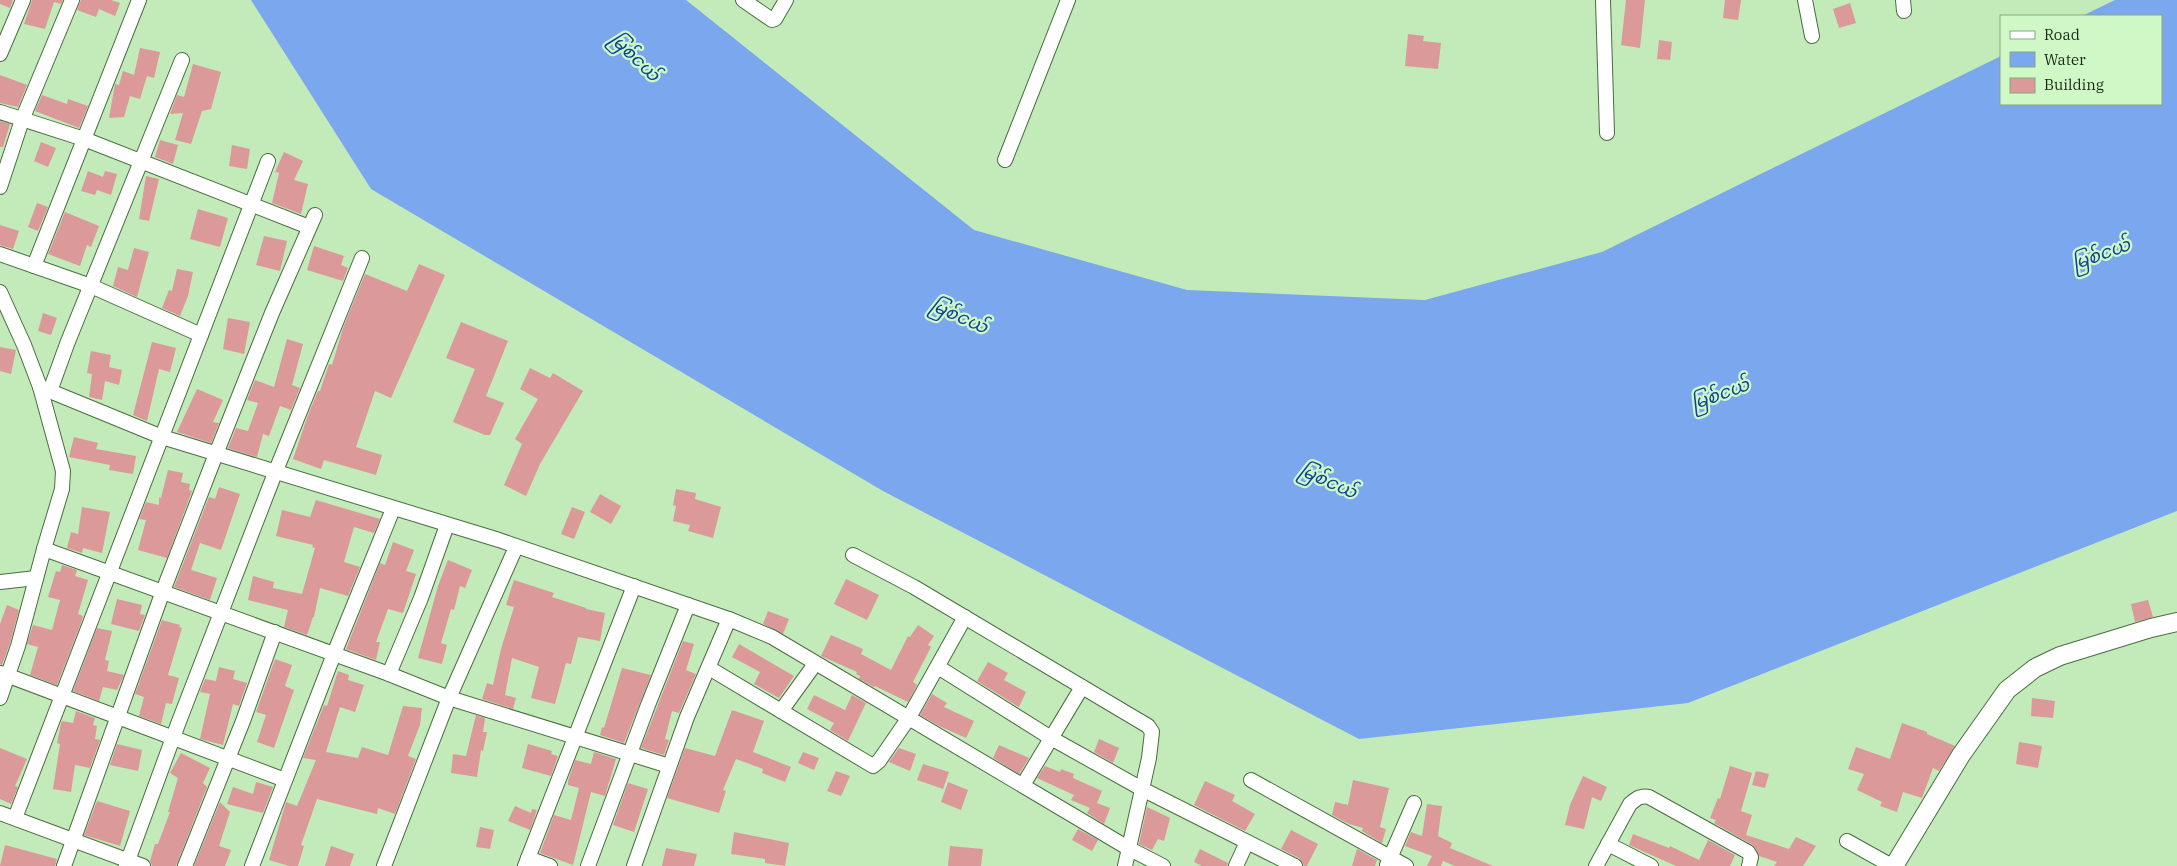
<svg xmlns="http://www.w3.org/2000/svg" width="2177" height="866" font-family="'IBM Plex Serif','Noto Sans Myanmar',serif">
  <rect width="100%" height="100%" fill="#c3eab9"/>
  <path fill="#7aa7ed" d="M251 0H686L974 230 1187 290 1425 300 1602 252 2001 56V104H2161V16H2082L2115 0H2177V511L1688 703 1359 739 883 491 371 189Z"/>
  <g fill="#db9a99">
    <path d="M0 0H13L10 8 0 4Z"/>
    <path d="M32 0H63L61 4 54 2 45 29 24 24Z"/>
    <path d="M81 0H111L120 3 115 16 99 9 96 17 77 10Z"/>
    <path d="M1626 0H1645L1640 48 1621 45Z"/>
    <path d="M1725 0H1741L1738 20 1723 18Z"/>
    <path d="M1850 3 1856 23 1839 28 1833 9Z"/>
    <path d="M1408 34 1424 36 1423 41 1441 43 1438 69 1405 66Z"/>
    <path d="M1659 40 1672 42 1670 60 1657 59Z"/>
    <path d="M140 48 160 52 154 78 147 76 140 99 130 96 124 117 109 118 115 84 119 85 123 71 134 75Z"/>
    <path d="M193 64 221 72 211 109 202 111 191 144 175 140 183 113 170 114 177 95 184 97Z"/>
    <path d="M0 75 27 85 18 107 0 103Z"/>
    <path d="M42 95 67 104 68 99 88 106 79 128 35 111Z"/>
    <path d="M0 121 10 124 3 147H0Z"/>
    <path d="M160 140 178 145 173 164 155 157Z"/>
    <path d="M41 142 56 148 48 167 34 161Z"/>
    <path d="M232 145 250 149 247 169 229 166Z"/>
    <path d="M284 152 303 161 294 180 308 184 301 214 272 203 279 173 275 172Z"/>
    <path d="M88 171 103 177 105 171 117 174 111 195 97 190 95 195 81 191Z"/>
    <path d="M146 176 159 179 149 221 139 219Z"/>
    <path d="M37 203 48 207 38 231 28 227Z"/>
    <path d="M198 209 228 218 220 247 190 239Z"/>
    <path d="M65 212 99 226 91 247 87 245 80 266 48 254Z"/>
    <path d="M0 225 19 231 13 249 0 245Z"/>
    <path d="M264 236 287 241 280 271 256 265Z"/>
    <path d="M314 246 344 256 341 265 348 268 343 281 307 270Z"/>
    <path d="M134 248 149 252 137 297 113 286 118 267 128 270Z"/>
    <path d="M419 264 445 275 391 398 375 391 356 447 382 455 376 475 324 460 321 469 293 459 308 415 318 391H320L329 364 332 365 343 328 365 274 407 291Z"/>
    <path d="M177 269 193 272 188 296 180 316 162 308 169 290 172 291Z"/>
    <path d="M43 313 57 318 51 335 38 331Z"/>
    <path d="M228 318 250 322 244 354 223 349Z"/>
    <path d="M461 322 508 341 486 396 504 403 490 435H485L453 422 475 369 446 358Z"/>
    <path d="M287 339 303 344 292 385 300 388 291 410 280 406 269 436 263 434 257 457 228 448 236 428 248 431 258 403 247 400 255 380 274 387Z"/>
    <path d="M152 342 176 348 170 372 159 369 147 421 133 415Z"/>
    <path d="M0 347 16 350 11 374 0 371Z"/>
    <path d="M91 351 111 355 109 367 122 370 119 385 105 381 102 400 89 397 92 374 87 373Z"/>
    <path d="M530 368 550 378 553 373 583 391 540 464 526 496 504 485 522 444 515 439 538 399 520 389Z"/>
    <path d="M197 389 223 400 213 422 219 423 211 443 177 432Z"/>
    <path d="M74 437 98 443 96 449 136 456 133 474 109 470 110 465 69 457Z"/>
    <path d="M168 470 183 473 181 482 190 484 189 490 192 491 167 558 138 550 146 520 139 519 146 502 159 505V497L161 498Z"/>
    <path d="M219 487 240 494 221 550 200 543 191 570 217 578 210 600 174 587 209 497 215 499Z"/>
    <path d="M676 489 696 493 695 499 721 507 713 538 688 531 690 525 673 521 676 506 673 505Z"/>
    <path d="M600 494 621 506 611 524 590 512Z"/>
    <path d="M316 500 380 519 374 533 354 527 344 562 360 567 348 596 320 588 314 617H313L307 635 284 627 288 610 248 600 253 576 274 582 273 588 302 594 315 548 312 547 313 545 276 536 282 510 310 517Z"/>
    <path d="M82 507 110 512 102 553 83 548 82 553 67 548 71 532 78 534Z"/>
    <path d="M572 507 585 512 574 539 561 534Z"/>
    <path d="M393 542 414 550 406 571 416 574 403 613 388 609 376 642H380L376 660 346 649 380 563 385 565Z"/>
    <path d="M448 560 472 570 465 588 460 586 454 610 451 609 441 643 447 645 442 664 418 658 438 586Z"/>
    <path d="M62 565 77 570 75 576 88 580 78 614 83 616 81 623 57 685 30 675 38 647 27 644 33 625 52 630 60 600 48 597 56 571 60 572Z"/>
    <path d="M846 579 879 595 867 620 834 604Z"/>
    <path d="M514 580 554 593 552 597 586 608V609L605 613 600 641 578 637 571 664 566 663 555 704 531 698 539 667 512 658 505 695 516 698 513 709 482 699 487 683 493 685 501 649 514 607 506 605Z"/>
    <path d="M117 599 142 605 140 614 145 615 139 631 111 624Z"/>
    <path d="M2148 600 2153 617 2135 622 2131 604Z"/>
    <path d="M7 605 19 610 10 643 2 665 0 664V624Z"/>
    <path d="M768 611 789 619 783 634 763 624Z"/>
    <path d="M162 620 180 625 179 627 182 628 168 675 179 678 172 704 166 703 161 724 139 716 144 697 135 694Z"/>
    <path d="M918 625 934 636 928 645 931 647 913 682 917 685 908 702 875 686 874 687 859 679 860 676 856 674 857 672 821 656 831 635 863 649 861 654 891 670 908 636 910 637Z"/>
    <path d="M97 628 112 631 105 660 109 661 107 671 124 675 117 690 103 687 99 701 73 691Z"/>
    <path d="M683 641 694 644 686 670 696 674 679 713 672 711 665 739 669 740 664 755 641 748Z"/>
    <path d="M739 644 794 676 779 698 754 684 760 672 732 657Z"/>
    <path d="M275 659 292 665 285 686 294 690 274 748 257 742 266 715 256 712Z"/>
    <path d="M988 662 1008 673 1004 680 1026 692 1019 707 977 681Z"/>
    <path d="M219 667 235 671 233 679 247 683 239 706 233 704 223 745 200 739 210 694 200 692 205 679 216 681Z"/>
    <path d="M622 668 651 675 624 743 600 735 602 727 604 728Z"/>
    <path d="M338 671 349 675 348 680 364 685 355 712 340 707 326 752 358 758 362 747 388 755 403 706 422 708 420 725 408 756 416 759 395 814 378 808 377 814 317 799 301 845 304 846 298 866H289L269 860 286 802 297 806 316 760 303 758 324 705 327 706Z"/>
    <path d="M932 694 947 703 944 707 974 721 966 738 939 726 920 715Z"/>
    <path d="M814 695 845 710 852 695 866 703 848 741 830 730 834 723 807 709Z"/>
    <path d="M2032 698 2055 701 2053 718 2031 716Z"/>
    <path d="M732 710 764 721 753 752 791 767 785 782 762 773 763 769 736 759 723 790 726 791 719 813 667 798 685 748 715 756Z"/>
    <path d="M76 711 95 718 93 725 97 726 95 739 100 740 90 768 75 765 71 792 53 789 60 744 57 743 61 723 62 721 73 723Z"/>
    <path d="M476 715 485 718 483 732H487L483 751 481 750 477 777 451 773 453 754 466 756Z"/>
    <path d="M1902 723 1927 732V734L1955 746 1939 771 1933 768 1922 798 1903 792 1897 812 1880 806 1882 802 1857 790 1864 774 1848 769 1856 747 1890 759Z"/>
    <path d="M1099 739 1119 748 1113 763 1094 752Z"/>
    <path d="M2019 742 2042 746 2038 768 2016 764Z"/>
    <path d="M117 744 142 750 138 771 110 765Z"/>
    <path d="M528 744 552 751 551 754 558 756 551 776 522 768Z"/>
    <path d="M999 745 1029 758 1019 774 993 758Z"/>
    <path d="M0 748 27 759 15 786 18 787 11 804 0 799Z"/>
    <path d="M899 748 916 754 910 771 889 762Z"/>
    <path d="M594 752 616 759 605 796 591 792 573 865 540 853 554 815 571 820 579 788 568 785V781L575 760 591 764Z"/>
    <path d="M803 752 819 758 814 770 798 763Z"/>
    <path d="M181 753 210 768 203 783 207 787 176 866H152L150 861 155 844H158L170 812H168L178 778 170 773Z"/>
    <path d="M923 764 949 772 943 789 917 780Z"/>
    <path d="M1045 766 1060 772 1061 769 1074 774 1073 778 1102 791 1097 803 1110 808 1104 824 1087 813 1090 808 1071 800 1074 795 1037 778Z"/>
    <path d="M1730 766 1752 773 1741 811 1752 815 1746 835 1789 849 1796 837 1816 846 1803 866H1774L1777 862 1759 856 1753 845 1714 823 1716 820 1710 818 1718 798 1720 799Z"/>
    <path d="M836 771 850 776 841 796 827 791Z"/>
    <path d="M1756 771 1769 774 1765 788 1752 785Z"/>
    <path d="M1583 776 1607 787 1601 801 1592 797 1584 829 1565 825 1570 805Z"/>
    <path d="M1353 780 1389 788 1380 827 1386 829 1382 843 1362 831 1363 828 1349 824 1332 815 1335 802 1348 805Z"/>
    <path d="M1205 781 1235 795 1232 801 1255 814 1245 831 1194 805Z"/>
    <path d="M256 782 273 787 263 813 227 804 233 787 253 794Z"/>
    <path d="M948 782 968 790 961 810 941 802Z"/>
    <path d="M628 783 648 789 634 832 613 825Z"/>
    <path d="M97 801 130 811 120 846 84 835Z"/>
    <path d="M220 802 230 812 219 846 231 850 225 866H194Z"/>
    <path d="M1427 804 1442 806 1438 836 1452 843 1450 848 1493 866H1455L1443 861 1441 866H1427L1432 856 1405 846 1411 832 1422 836Z"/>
    <path d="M515 806 531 813 532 809 537 810 530 830 508 821Z"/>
    <path d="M1147 807 1170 818 1164 841 1158 839 1152 850 1139 844Z"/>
    <path d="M480 827 494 830 490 849 476 847Z"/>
    <path d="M1078 829 1098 840 1092 851 1072 840Z"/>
    <path d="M1291 830 1318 844 1307 866H1304L1299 858 1281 849Z"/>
    <path d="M734 832 789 843 785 866 765 863V859L731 854Z"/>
    <path d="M1633 834 1669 848 1670 846 1699 860 1708 840 1735 855 1730 866H1676L1629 845Z"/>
    <path d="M5 845 57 859 55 866H0Z"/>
    <path d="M331 846 354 854 350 866H325Z"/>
    <path d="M950 846 983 849 981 866H948Z"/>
    <path d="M666 848 697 854 694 866H662Z"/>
    <path d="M1200 849 1228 863 1227 866H1202L1194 862Z"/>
    <path d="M1357 849 1377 860 1375 866H1352Z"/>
  </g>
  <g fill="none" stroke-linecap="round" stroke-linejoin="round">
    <g stroke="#4a6d41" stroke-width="16">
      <g id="minor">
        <path d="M743 0 772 20 775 19 786 0"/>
        <path d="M1603 0 1607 133"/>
        <path d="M1805 0 1812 36"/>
        <path d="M1903 0 1904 11"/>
        <path d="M0 54 23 0"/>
        <path d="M0 112 84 139 309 227"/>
        <path d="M1005 160 1068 0"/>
        <path d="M0 187 22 120 72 0"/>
        <path d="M0 254 91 286 201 335"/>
        <path d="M34 266 139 0"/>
        <path d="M0 292 24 345 40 387 63 471 62 489 44 549 18 646 0 698"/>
        <path d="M40 387 162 437 499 540 729 619"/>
        <path d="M50 391 67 344 182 60"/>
        <path d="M44 549 389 674 449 698 669 766"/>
        <path d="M853 555 914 587 1148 726 1152 732 1149 758 1125 866"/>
        <path d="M0 582 36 578"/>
        <path d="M938 667 1051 738 1142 789 1295 866"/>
        <path d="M709 668 873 766 879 761 908 719 965 617"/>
        <path d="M1 673 285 780"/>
        <path d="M389 674 421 598 447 525"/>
        <path d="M781 711 815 664"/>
        <path d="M1251 780 1406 866"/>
        <path d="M1023 785 1082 687"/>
        <path d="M0 813 143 866"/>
        <path d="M15 818 268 161"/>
        <path d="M1847 841 1892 866"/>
        <path d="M1608 844 1651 866"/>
        <path d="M528 858 550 866"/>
        <path d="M1387 865 1414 803"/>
        <path d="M64 866 163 591 216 454 272 313 315 215"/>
        <path d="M126 866 178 724 275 473 362 258"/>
        <path d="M185 866 243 721 275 632"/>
        <path d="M252 866 334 654 393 509"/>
        <path d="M384 866 449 698 516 547"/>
        <path d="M525 866 634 586"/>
        <path d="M588 866 648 705 688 605"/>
        <path d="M634 866 687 717 729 619 772 637 1128 848 1163 866"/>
        <path d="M1236 866 1247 842"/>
        <path d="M1596 866 1630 804C1636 799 1640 795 1649 797L1748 852 1751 857 1749 866"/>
      </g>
    </g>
    <g stroke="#4a6d41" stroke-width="20">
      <path id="tertiary" d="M1894 866 1961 755 2007 690 2035 668 2060 656 2151 628 2177 622"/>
    </g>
    <use href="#minor" stroke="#fff" stroke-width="14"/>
    <use href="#tertiary" stroke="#fff" stroke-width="18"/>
  </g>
  <g text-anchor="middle" stroke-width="4.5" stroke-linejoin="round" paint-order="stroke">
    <g font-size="18" font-style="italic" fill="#0d4394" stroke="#d0f8c6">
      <text transform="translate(635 57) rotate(44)" y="6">မြစ်ငယ်</text>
      <text transform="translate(2101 254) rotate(-20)" y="6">မြစ်ငယ်</text>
      <text transform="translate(959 316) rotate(24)" y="6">မြစ်ငယ်</text>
      <text transform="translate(1720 394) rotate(-20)" y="6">မြစ်ငယ်</text>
      <text transform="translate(1328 481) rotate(24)" y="6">မြစ်ငယ်</text>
    </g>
  </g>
  <rect x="2000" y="15" width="162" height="90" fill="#d0f8c6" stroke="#87a580"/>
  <rect x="2010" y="31" width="25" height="8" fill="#ffffff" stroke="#87a580"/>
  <text x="2044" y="40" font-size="15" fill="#192816">Road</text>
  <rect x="2010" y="52" width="25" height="15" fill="#7aa7ed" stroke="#87a580"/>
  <text x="2044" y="65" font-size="15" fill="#192816">Water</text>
  <rect x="2010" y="78" width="25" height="15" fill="#db9a99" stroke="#87a580"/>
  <text x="2044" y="90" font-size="15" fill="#192816">Building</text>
</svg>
